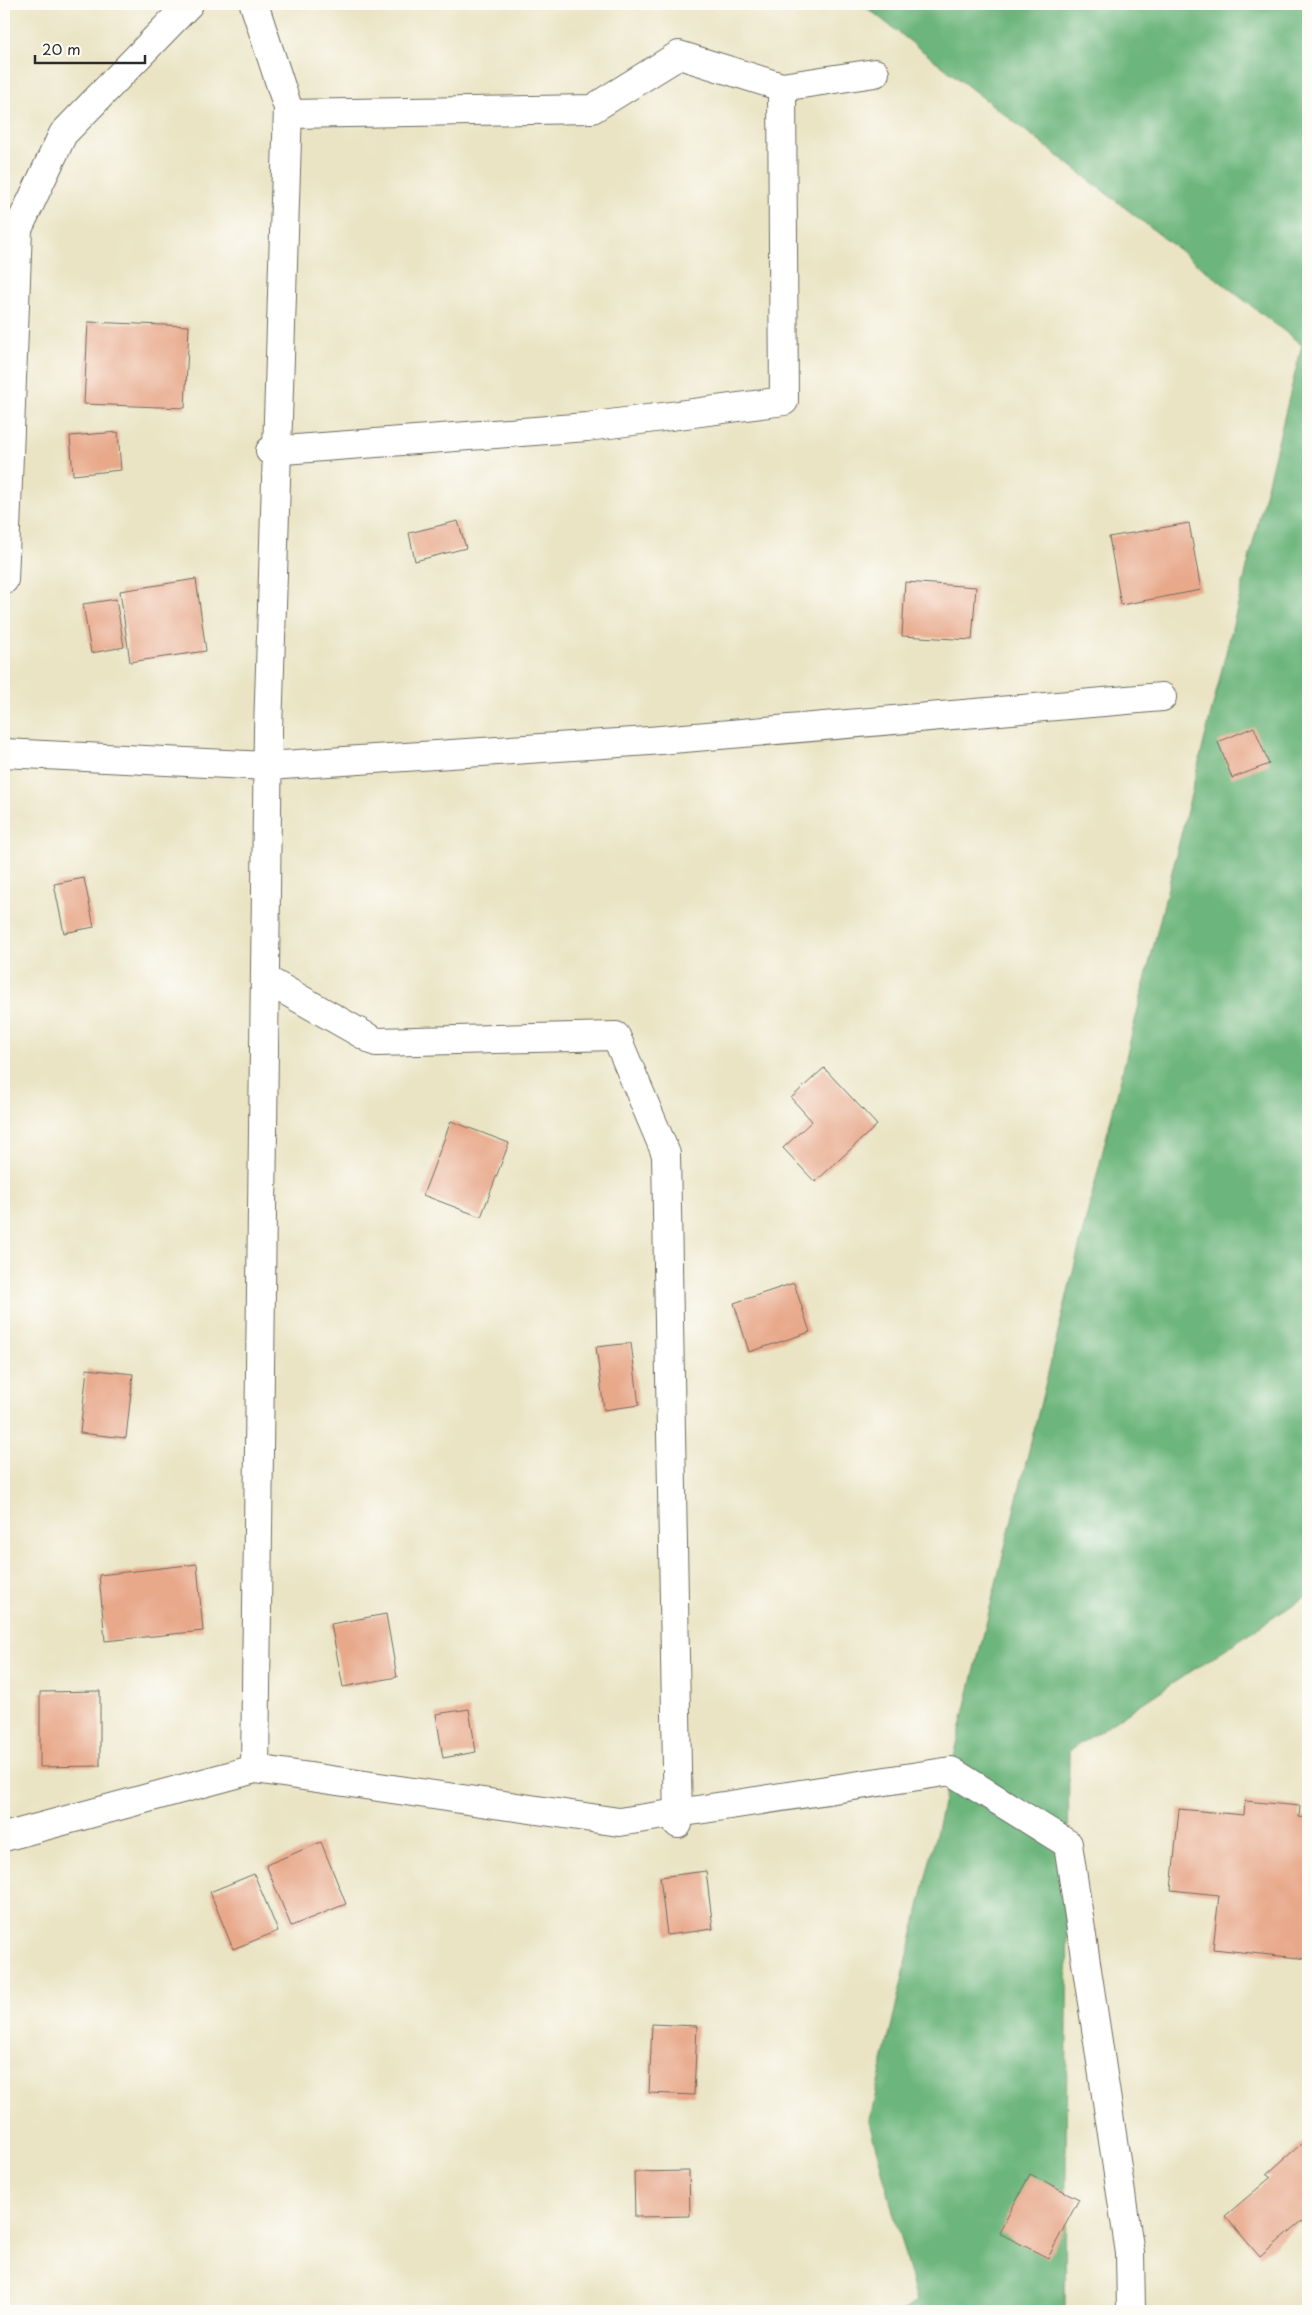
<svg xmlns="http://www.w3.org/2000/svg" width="1312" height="2315" font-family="'Playpen Sans',sans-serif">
  <rect width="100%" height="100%" fill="#fdfcf7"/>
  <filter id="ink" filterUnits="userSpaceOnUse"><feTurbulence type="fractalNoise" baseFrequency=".02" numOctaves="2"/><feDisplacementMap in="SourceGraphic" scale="10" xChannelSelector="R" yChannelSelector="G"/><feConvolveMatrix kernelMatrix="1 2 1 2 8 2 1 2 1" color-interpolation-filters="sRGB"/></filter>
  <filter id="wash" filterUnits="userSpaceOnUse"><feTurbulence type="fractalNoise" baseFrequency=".0096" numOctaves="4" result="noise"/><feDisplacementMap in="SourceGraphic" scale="20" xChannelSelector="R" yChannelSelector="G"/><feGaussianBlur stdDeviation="1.12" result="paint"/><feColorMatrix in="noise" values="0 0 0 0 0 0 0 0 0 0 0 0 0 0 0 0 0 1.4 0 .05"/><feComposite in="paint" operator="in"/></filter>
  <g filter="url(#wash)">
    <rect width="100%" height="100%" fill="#eae4c4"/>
    <path fill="#6cb57b" stroke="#4c7053" d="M862 4H1308V1595L1069 1751 1065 2311H902L917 2301 869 2122 967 1701 1302 345Z"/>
    <g id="blocks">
      <g fill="#e8a98b">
        <path d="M88 322 189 326 185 408 84 404Z"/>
        <path d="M118 432 121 470 73 475 70 436Z"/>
        <path d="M458 521 466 548 415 561 409 533Z"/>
        <path d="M1189 523 1201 590 1121 605 1109 537Z"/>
        <path d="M196 579 206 651 130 662 120 591Z"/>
        <path d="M905 582 976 587 972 640 902 636Z"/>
        <path d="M116 599 124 647 91 653 83 604Z"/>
        <path d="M1254 727 1269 764 1232 778 1218 742Z"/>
        <path d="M84 878 94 927 64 933 54 884Z"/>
        <path d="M824 1068 877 1125 815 1182 783 1148 812 1121 791 1098Z"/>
        <path d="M451 1121 509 1143 481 1217 423 1195Z"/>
        <path d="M794 1283 810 1332 749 1352 734 1303Z"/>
        <path d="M631 1343 639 1405 604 1410 596 1347Z"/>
        <path d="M87 1369 133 1374 126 1438 80 1433Z"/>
        <path d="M197 1564 203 1631 105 1641 99 1575Z"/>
        <path d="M386 1614 397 1677 343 1687 331 1624Z"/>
        <path d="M100 1691V1766L40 1767V1692Z"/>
        <path d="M469 1709 476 1752 443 1758 436 1714Z"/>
        <path d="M1245 1801 1300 1806 1299 1817 1308 1818V1959L1213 1949 1219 1895 1171 1890 1179 1809 1244 1815Z"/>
        <path d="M321 1842 346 1904 291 1926 266 1865Z"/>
        <path d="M706 1871 713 1929 667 1935 660 1877Z"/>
        <path d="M254 1874 278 1931 233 1949 210 1892Z"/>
        <path d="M652 2024 697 2026 694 2095 649 2093Z"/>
        <path d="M1308 2138V2229L1302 2221 1260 2257 1225 2216 1271 2177 1267 2174Z"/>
        <path d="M689 2171 690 2216 635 2217 634 2172Z"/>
        <path d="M1030 2174 1079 2199 1048 2258 999 2233Z"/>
      </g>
    </g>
  </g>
  <g filter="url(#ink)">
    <use href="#blocks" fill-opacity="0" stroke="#6e6c61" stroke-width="1"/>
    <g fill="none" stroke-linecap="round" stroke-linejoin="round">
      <g stroke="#6e6c61" stroke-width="30">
        <g id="minor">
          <path d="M254 4 288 108 268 730 255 1769"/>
          <path d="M288 114 592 109 679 55 782 87"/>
          <path d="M270 451 587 427 784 401 782 87 875 73"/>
          <path d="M4 580 18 229 63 134 189 4"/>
          <path d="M4 753 267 766 649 741 1162 697"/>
          <path d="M265 979 376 1042 616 1036 666 1154 678 1824"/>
          <path d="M4 1837 255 1769 619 1822 951 1771 1068 1844 1130 2253 1131 2311"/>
        </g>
      </g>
      <use href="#minor" stroke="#fff" stroke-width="28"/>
    </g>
  </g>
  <rect width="1312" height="2315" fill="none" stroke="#fdfcf7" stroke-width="20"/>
  <path d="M35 55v8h110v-8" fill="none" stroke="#2b2b2b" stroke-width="2.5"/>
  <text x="42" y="55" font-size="15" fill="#2b2b2b" stroke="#fdfcf7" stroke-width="4" paint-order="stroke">20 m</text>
</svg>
